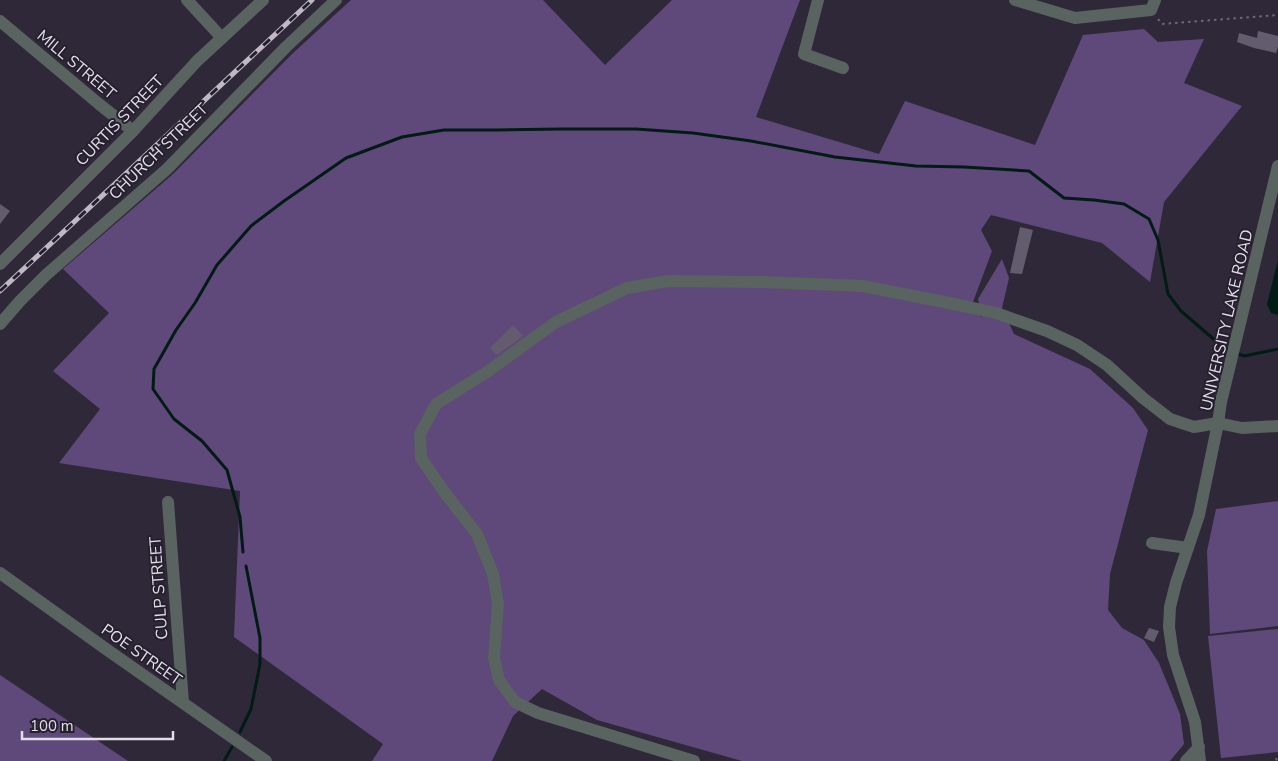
<svg xmlns="http://www.w3.org/2000/svg" width="1278" height="761" font-family="'Nunito Sans',sans-serif">
  <rect width="100%" height="100%" fill="#2f2838"/>
  <g fill="#5e497a">
    <path d="M351 0H543L605 65 672 0H800L756 117 879 154 905 101 1035 145 1083 35 1144 29 1158 42 1204 39 1184 83 1242 106 1164 202 1150 282 1102 243 991 215 981 230 992 251 973 302 982 318 978 299 1002 259 1009 278 1002 308 1014 334 1090 369 1133 408 1148 430 1110 574 1108 610 1122 628 1144 640 1159 663 1180 714 1184 744 1170 761H742L597 720 542 689 513 716 492 761H372L383 744 234 637 240 491 59 463 100 409 53 371 109 313 63 269 173 174 293 53Z"/>
    <path d="M1278 501V626L1210 634 1207 551 1216 509Z"/>
    <path d="M1278 629V752L1221 758 1208 636Z"/>
    <path d="M0 675 128 761H0Z"/>
  </g>
  <path fill="#031b15" d="M1278 260V315L1271 313 1267 304Z"/>
  <g fill="none" stroke-linecap="round" stroke-linejoin="round">
    <g stroke="#031b15" stroke-width="3">
      <path d="M1239 354 1244 356 1278 349"/>
      <path d="M243 552 240 517 227 470 202 441 174 419 153 389 154 369 176 330 195 303 217 265 251 226 284 201 346 158 402 137 444 130H496L563 129H636L693 133 751 141 835 157 916 166 964 167 1029 171 1064 198 1094 200 1124 204 1149 219 1158 240 1168 294 1181 311 1224 348 1228 349"/>
      <path d="M240 732 251 709 260 664V638L246 566"/>
      <path d="M224 761 232 747"/>
    </g>
  </g>
  <g fill="#635c6e">
    <path d="M1258 31 1278 36V47L1276 53 1254 48 1237 42 1239 33 1257 38Z"/>
    <path d="M0 204 10 211 0 224Z"/>
    <path d="M1020 227 1033 230 1022 274 1010 273Z"/>
    <path d="M513 325 523 336 497 355 490 348Z"/>
    <path d="M1149 628 1159 631 1154 642 1144 638Z"/>
  </g>
  <g fill="none" stroke-linecap="round" stroke-linejoin="round">
    <g stroke="#6f6977" stroke-width="2" stroke-dasharray="2.5 4" stroke-linecap="butt">
      <path d="M1158 19 1162 24 1278 15"/>
      <path d="M1276 758 1277 761"/>
    </g>
    <g stroke="#596360" stroke-width="12">
      <path d="M187 0 222 38"/>
      <path d="M818 0 804 54 843 68"/>
      <path d="M1015 0 1075 18 1151 10 1155 0"/>
      <path d="M0 21 99 104 133 131"/>
      <path d="M1278 166 1221 402 1218 423 1242 428 1278 426"/>
      <path d="M0 264 133 131 197 61 263 0"/>
      <path d="M0 324 20 301 46 275 167 169 286 47 336 0"/>
      <path d="M168 502 183 702"/>
      <path d="M1152 543 1188 548"/>
      <path d="M0 573 106 649 266 761"/>
      <path d="M694 761 538 713 515 702 499 680 494 658 498 604 493 574 477 534 445 493 421 458 420 434 436 404 487 372 556 322 627 288 668 281 762 282 863 286 954 304 996 313 1047 331 1077 345 1107 365 1143 398 1170 419 1194 427 1218 423 1199 515 1176 583 1170 607 1169 627 1173 655 1195 722 1200 761"/>
      <path d="M1186 761 1199 747"/>
    </g>
    <g stroke="#beb9c5" stroke-width="5">
      <path id="rail" d="M0 291 312 0"/>
    </g>
    <use href="#rail" stroke="#251f2e" stroke-width="3" stroke-dasharray="9" stroke-linecap="butt"/>
  </g>
  <g text-anchor="middle" stroke-width="4" stroke-linejoin="round" paint-order="stroke">
    <g font-size="16" fill="#e2dee9" stroke="#251f2e">
      <text transform="translate(77 64) rotate(40)" y="6">MILL STREET</text>
      <text transform="translate(119 120) rotate(-46)" y="6">CURTIS STREET</text>
      <text transform="translate(158 151) rotate(-44)" y="6">CHURCH STREET</text>
      <text transform="translate(1226 320) rotate(-77)" y="6">UNIVERSITY LAKE ROAD</text>
      <text transform="translate(158 588) rotate(-94)" y="6">CULP STREET</text>
      <text transform="translate(142 654) rotate(35)" y="6">POE STREET</text>
    </g>
  </g>
  <path d="M22 731v8h151v-8" fill="none" stroke="#e2dee9" stroke-width="2.5"/>
  <text x="30" y="731" font-size="15" fill="#e2dee9" stroke="#251f2e" stroke-width="4" paint-order="stroke">100 m</text>
</svg>
